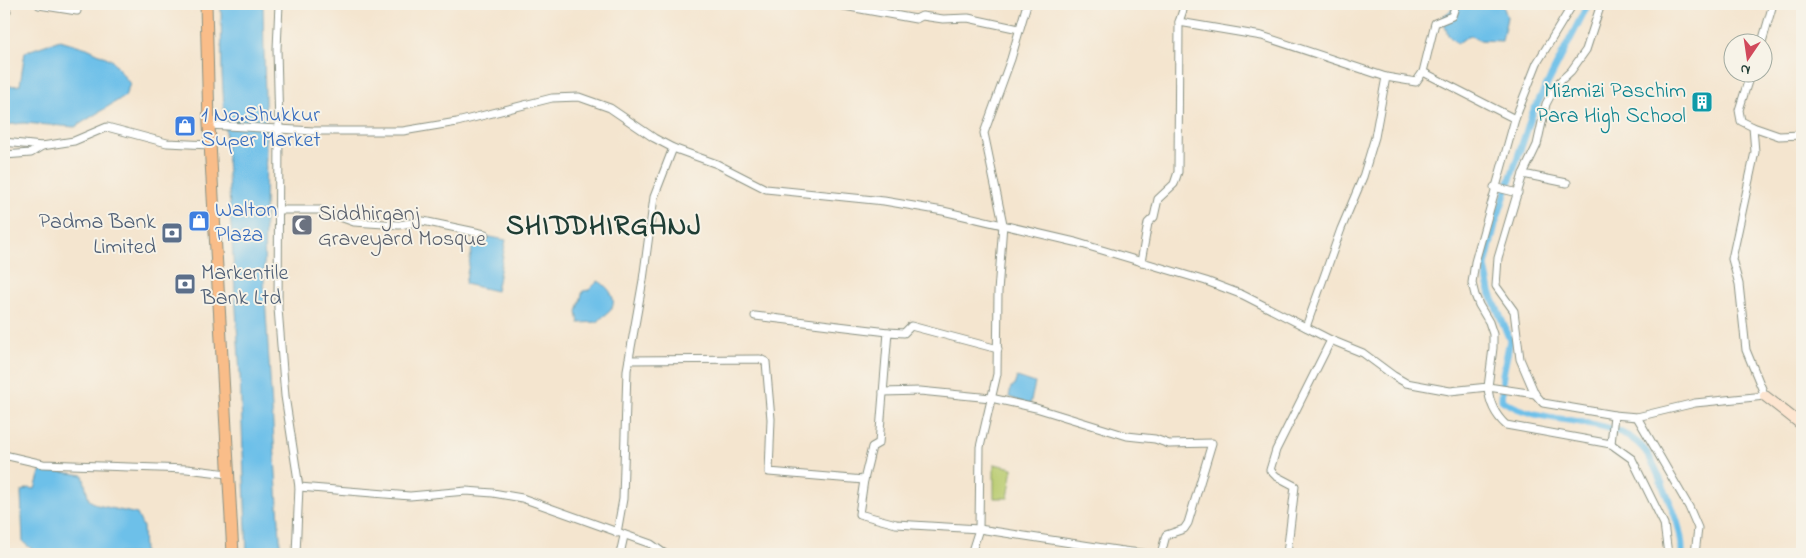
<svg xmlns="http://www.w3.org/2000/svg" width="1806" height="558" font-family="'Indie Flower',sans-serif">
  <rect width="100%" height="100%" fill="#f7f3e8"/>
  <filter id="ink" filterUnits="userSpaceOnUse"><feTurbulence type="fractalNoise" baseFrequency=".02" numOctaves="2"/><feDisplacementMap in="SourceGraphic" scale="10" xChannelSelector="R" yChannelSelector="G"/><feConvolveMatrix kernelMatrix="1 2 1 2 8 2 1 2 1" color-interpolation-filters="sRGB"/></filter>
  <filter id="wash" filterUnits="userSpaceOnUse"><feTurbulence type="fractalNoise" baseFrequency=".0096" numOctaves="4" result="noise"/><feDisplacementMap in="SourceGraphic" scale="20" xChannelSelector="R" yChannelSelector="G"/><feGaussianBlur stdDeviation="1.12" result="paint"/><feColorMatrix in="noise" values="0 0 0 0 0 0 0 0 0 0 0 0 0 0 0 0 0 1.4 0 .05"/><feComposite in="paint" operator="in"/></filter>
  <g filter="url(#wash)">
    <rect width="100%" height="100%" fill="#f4e5cf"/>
    <path fill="#b8ca6d" stroke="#6c8450" d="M994 464 1013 468 1008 498H994Z"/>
    <g fill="#6dc0e9" stroke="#467e8e">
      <path d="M221 4H263L266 148 264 281 281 554H247L240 375 222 74Z"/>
      <path d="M1454 4 1503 5 1507 17 1502 41 1478 40 1469 35 1457 44 1448 35 1442 17 1450 11Z"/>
      <path d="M60 40 87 48 112 60 130 84 125 96 75 127 24 123 4 125V87L20 85 25 52Z"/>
      <path d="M475 234 506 240 496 291 465 284Z"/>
      <path d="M598 281C608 286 619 300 610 311 606 315 601 317 598 322L579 323 577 312 583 291 589 290Z"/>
      <path d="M1017 377 1035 383 1030 405 1009 397 1011 387 1014 386Z"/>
      <path d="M41 469 83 475 89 500 97 505 137 514 143 527 144 554H38L23 542 21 492 28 488 35 489Z"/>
    </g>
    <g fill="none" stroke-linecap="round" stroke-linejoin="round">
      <path stroke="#6dc0e9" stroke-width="7" d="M1588 4 1533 112 1495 224 1485 266 1490 292 1510 340 1503 374 1502 400C1542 428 1612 413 1643 448 1652 458 1659 476 1664 489 1673 509 1683 532 1682 554"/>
    </g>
  </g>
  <g filter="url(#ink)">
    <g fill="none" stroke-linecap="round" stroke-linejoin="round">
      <g stroke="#8a9182" stroke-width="9">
        <g id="street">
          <path d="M279 4 277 49 279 128 278 308 285 396 299 487 296 554"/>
          <path d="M833 4 916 19 922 16 943 19 968 18 1019 29"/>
          <path d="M1601 4 1586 50 1571 71 1556 85 1546 104 1537 145 1523 174 1498 258 1496 286 1514 311 1520 359 1535 394 1543 403 1614 415 1637 417 1695 403 1765 396 1746 350 1739 284 1732 259 1755 152 1753 127 1741 121 1739 110 1751 72"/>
          <path d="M39 5 77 11"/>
          <path d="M4 10 7 11"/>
          <path d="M1179 22 1185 4"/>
          <path d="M1762 42 1773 4"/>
          <path d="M1423 72 1515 119"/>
          <path d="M209 125 314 131H403L457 122 552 98 579 97 610 108 654 138 673 148 717 164 766 189 884 201 943 211 1075 242 1206 281 1243 295 1331 340 1363 353 1394 376 1406 383 1450 391 1488 387 1493 348V334L1489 322 1479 305 1475 295 1472 283 1475 262 1515 119 1537 63 1573 4"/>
          <path d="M1753 127 1779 136 1802 135"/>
          <path d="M4 142 42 146"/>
          <path d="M4 155 31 153 42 146 74 141 107 127 167 143 210 145"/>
          <path d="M1523 174 1567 183"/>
          <path d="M1494 187 1518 193"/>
          <path d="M278 210H320L354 222 399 225 423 221 485 234"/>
          <path d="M1141 262 1148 223 1154 217 1158 199 1174 184 1178 172 1179 22 1262 36 1386 77"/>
          <path d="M755 316 888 332"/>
          <path d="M1306 327 1341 229 1363 177 1375 137 1386 77 1416 82 1423 72 1435 23 1452 16 1456 4"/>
          <path d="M998 349 911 326 904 333 888 332 879 443 872 447 864 480 859 514 896 524 979 529 1123 551V554"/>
          <path d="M629 360 760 359 766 362 771 419 769 472 864 480"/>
          <path d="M883 392 920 391 991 398 1036 408 1127 436 1155 439 1169 444 1212 443 1188 523 1184 529 1166 535 1161 554"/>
          <path d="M1535 394 1488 387C1489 401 1495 415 1506 425L1611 444 1632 459 1664 524 1668 554"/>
          <path d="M1637 417 1689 507 1698 528 1695 554"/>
          <path d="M1611 444 1614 415"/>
          <path d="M4 455 43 464 187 469 228 474"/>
          <path d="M299 487 410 496 466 491 493 493 522 498 651 544 665 554"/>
          <path d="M617 533 623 499 627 370 643 280 654 197 673 148"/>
          <path d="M1123 551 1150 554"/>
          <path d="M620 554 624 536"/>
          <path d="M971 554 979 529 980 447 997 374 998 292 1003 224 984 133 1011 59 1027 4"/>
          <path d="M1287 554 1295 486 1276 476 1270 470 1276 450 1331 340"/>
        </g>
      </g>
      <g stroke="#8a9182" stroke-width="12">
        <path id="secondary" d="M1765 396 1802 425"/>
      </g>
      <g stroke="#8a9182" stroke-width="13">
        <path id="primary" d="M206 4 209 125 233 554"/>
      </g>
      <use href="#street" stroke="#fff" stroke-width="7"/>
      <use href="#secondary" stroke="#fde5d0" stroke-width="10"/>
      <use href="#primary" stroke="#f9bd89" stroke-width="11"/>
    </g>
  </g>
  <defs>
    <g id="building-square" transform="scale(1.125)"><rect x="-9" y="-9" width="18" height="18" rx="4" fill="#0f9aa8" stroke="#f7f3e8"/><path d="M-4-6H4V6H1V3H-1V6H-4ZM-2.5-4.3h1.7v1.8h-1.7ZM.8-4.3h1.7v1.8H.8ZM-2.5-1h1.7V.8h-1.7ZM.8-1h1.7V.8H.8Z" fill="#fff"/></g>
    <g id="shop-square" transform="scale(1.125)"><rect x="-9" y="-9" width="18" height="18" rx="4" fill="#3f7fe0" stroke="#f7f3e8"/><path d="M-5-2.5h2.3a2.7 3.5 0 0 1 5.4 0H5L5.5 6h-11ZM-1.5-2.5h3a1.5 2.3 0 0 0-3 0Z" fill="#fff"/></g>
    <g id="mosque-square" transform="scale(1.125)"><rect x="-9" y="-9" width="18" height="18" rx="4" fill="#6b7280" stroke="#f7f3e8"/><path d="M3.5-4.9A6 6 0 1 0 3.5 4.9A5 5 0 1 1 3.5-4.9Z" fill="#fff"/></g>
    <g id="bank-square" transform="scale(1.125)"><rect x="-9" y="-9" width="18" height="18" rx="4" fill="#5c6f8a" stroke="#f7f3e8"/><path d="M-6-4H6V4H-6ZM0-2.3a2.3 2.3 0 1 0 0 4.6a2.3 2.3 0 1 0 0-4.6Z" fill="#fff"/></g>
  </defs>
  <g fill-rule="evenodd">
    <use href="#building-square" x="1702" y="102"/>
    <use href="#shop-square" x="185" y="126"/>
    <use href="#shop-square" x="199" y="221"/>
    <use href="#mosque-square" x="302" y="225"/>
    <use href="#bank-square" x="172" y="233"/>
    <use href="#bank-square" x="185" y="284"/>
  </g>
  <g text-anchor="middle" stroke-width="4" stroke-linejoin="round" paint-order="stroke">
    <g font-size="22" fill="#0d838f" stroke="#f7f3e8" text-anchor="end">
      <text x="1686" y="97">Mizmizi Paschim<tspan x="1686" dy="25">Para High School</tspan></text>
    </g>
    <g font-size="22" fill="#366cbe" stroke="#f7f3e8" text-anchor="start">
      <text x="201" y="121">1 No.Shukkur<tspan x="201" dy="25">Super Market</tspan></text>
      <text x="215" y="216">Walton<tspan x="215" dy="25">Plaza</tspan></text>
    </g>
    <g font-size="22" fill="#5b616d" stroke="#f7f3e8" text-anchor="start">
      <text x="318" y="220">Siddhirganj<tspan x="318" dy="25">Graveyard Mosque</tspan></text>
    </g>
    <g font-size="22" fill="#4e5e75" stroke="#f7f3e8" text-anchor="end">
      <text x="156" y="228">Padma Bank<tspan x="156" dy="25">Limited</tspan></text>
      <text x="201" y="279" text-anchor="start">Markentile<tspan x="201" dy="25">Bank Ltd</tspan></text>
    </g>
    <g font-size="28" font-weight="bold" letter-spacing="1" fill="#1f3d34" stroke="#f7f3e8">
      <text x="604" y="234">SHIDDHIRGANJ</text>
    </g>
  </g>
  <rect width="1806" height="558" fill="none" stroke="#f7f3e8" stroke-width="20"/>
  <g transform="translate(1748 58) rotate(193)"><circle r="24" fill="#f7f3e8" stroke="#a1aaa0"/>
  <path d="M0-4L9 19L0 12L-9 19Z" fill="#d1495b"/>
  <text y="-8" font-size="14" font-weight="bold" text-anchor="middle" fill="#1f3d34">N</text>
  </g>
</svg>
